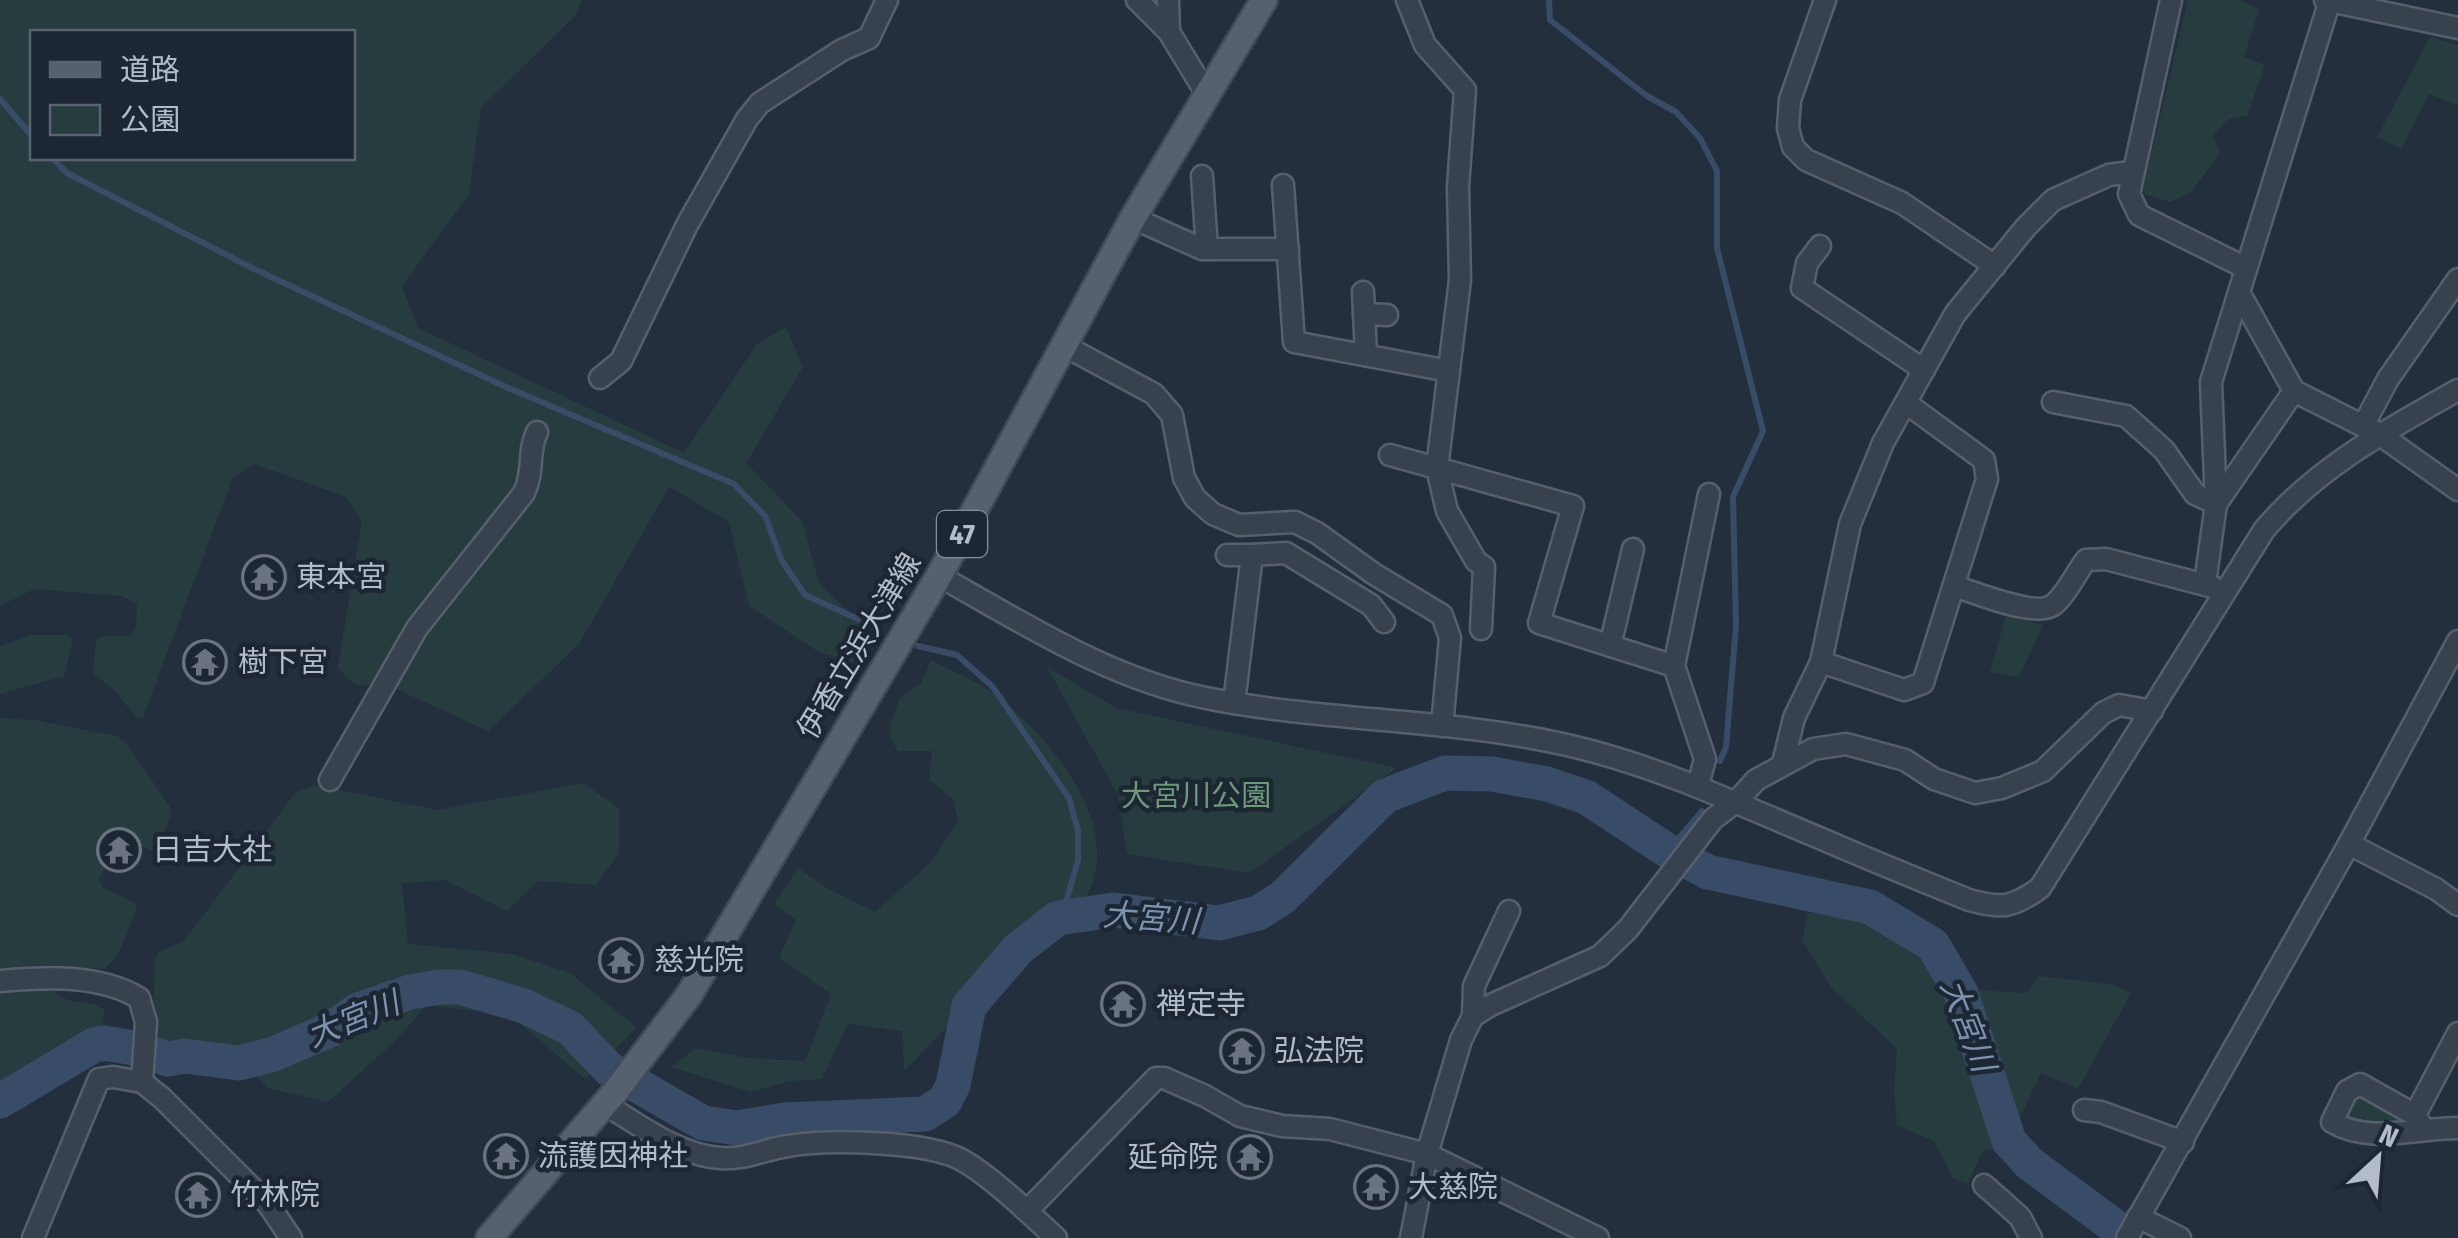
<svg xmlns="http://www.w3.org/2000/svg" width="2458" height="1238" font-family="'Fira Sans Condensed','Noto Sans JP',sans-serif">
  <rect width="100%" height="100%" fill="#242f3e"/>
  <g fill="#263c3f" fill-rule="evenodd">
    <path d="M0 0H582L576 15 481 108 469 194 402 286 418 328 684 453 757 344 786 327 803 367 746 463 802 521 819 583 870 633 854 663 817 651 749 606 729 522 669 487 579 644 488 731 381 682C359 689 350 685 338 667L362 521 346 497 255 464 233 477 143 717 137 718 115 691 93 673 96 640 101 636H129L136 628 137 604 122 596 34 589 0 606ZM32 32H352V158H32Z"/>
    <path d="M2188 0H2240L2259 9 2244 57 2265 65 2247 116 2228 119 2213 136 2220 153 2191 192 2170 202 2142 193Z"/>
    <path d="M2430 37 2458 45V105L2429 94 2401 149 2377 137Z"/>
    <path d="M2006 616 2043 625 2019 677 1990 672Z"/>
    <path d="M31 635H67L73 639 64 676 0 694V646Z"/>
    <path d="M931 660C951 671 975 680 993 693 1039 727 1100 797 1097 858 1097 874 1090 889 1084 902L1055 909 1013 941 947 1027 904 1071 902 1031 848 1024 822 1079 790 1081 751 1092 671 1067 696 1048 748 1058 805 1061 831 994 779 958 796 920 774 904 798 868 830 890 875 912 932 861 958 820 953 799 929 780 932 751H898L891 739 890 725 900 698 922 682Z"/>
    <path d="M1047 667 1116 708 1397 768 1249 873 1127 854 1118 795Z"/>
    <path d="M0 718 35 720 117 736 126 743 170 807 171 815 158 847 151 850 123 839 115 843 99 880 102 887 134 902 137 907C129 928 122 955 104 969L45 965 0 970Z"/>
    <path d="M583 783 619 808V853L596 885 538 881 507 911 445 880 402 883 408 944 512 954 570 973 637 1028 585 1079 510 1015 427 1005 393 1043 328 1102 268 1088 235 1055 196 1050H157L152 1043 155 959 159 952 184 941 296 792 315 785 438 810Z"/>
    <path d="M1808 913H1839L1895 935 1922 960 1954 1004 1997 1147 1983 1151 1967 1184 1953 1178 1934 1141 1897 1125 1894 1091 1897 1049 1831 987 1802 940Z"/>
    <path d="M2038 976 2112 984 2131 993 2078 1089 2041 1073 2013 1132 1993 1068 1979 990 2027 993Z"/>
    <path d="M41 986C51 989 56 993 64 998 77 1005 93 1000 105 1010L101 1028 51 1056 28 1078 0 1091V991Z"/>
    <path d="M2360 1089 2419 1126 2337 1121Z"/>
  </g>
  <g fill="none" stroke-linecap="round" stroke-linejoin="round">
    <g stroke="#394c67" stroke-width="6">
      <path d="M1549 0 1550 20 1647 96 1676 112 1700 138 1717 171V248L1763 431 1733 497 1736 626 1726 747 1720 761"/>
      <path d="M0 99 32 136"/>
      <path d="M52 158 67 173 250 267 506 387 734 484 765 516 782 561 805 595 867 623"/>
      <path d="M918 646 957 655 992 686 1069 798 1078 831V860L1066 902 1067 917"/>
      <path d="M1668 851 1702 811"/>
    </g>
    <path stroke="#394c67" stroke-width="35" d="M0 1101 94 1045 104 1043 134 1048 168 1059 185 1056 239 1063 274 1054 331 1029 358 1010 410 992 439 987H460L524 1006 570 1028 609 1069 703 1123 737 1128 785 1120 925 1114 945 1101 953 1085 969 1006 1018 949 1058 918 1114 910 1219 923 1258 913 1282 898 1385 796 1445 773 1492 774 1547 784 1586 797 1668 851 1708 872 1870 907 1933 945 1961 993 2009 1141 2029 1163 2114 1226"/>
    <g stroke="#565f6c" stroke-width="25">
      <g id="minor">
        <path d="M1137 0 1169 32 1206 93"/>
        <path d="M1168 0 1169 32"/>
        <path d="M1407 0 1425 45 1465 90 1458 187 1460 280 1437 468 1447 511 1476 561 1484 567 1481 629"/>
        <path d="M1825 0 1790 100 1788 128 1793 147 1806 160 1902 203 1995 266"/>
        <path d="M2171 0 2129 194 2139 215 2246 268"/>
        <path d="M2325 0 2458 28"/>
        <path d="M1202 176 1207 249"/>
        <path d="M1283 185 1294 342 1449 371"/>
        <path d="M1133 218 1202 249H1288"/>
        <path d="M1820 246 1807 263 1802 288 1924 370"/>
        <path d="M1363 292 1366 355"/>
        <path d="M2240 294 2294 391"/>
        <path d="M1364 314 1387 315"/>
        <path d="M1065 346 1154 394 1172 415 1184 478 1195 498 1213 514 1239 525 1295 522 1317 533 1374 574 1442 615 1450 638 1442 726"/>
        <path d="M600 378 621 361 687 225 747 119 760 103 842 50 869 38 887 0"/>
        <path d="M2053 402 2126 416 2164 450 2195 494 2216 504"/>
        <path d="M2363 426 2388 379 2458 279"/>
        <path d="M1390 455 1573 506 1539 623 1674 666 1705 759 1698 785"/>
        <path d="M2216 504 2294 391 2379 434 2458 490"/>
        <path d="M1227 555H1252"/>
        <path d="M939 576C1024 623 1109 679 1206 698 1325 722 1448 718 1567 745 1659 766 1742 806 1829 842 1875 862 1922 881 1969 900 2002 909 2012 908 2040 888L2264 530C2317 467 2387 430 2458 390"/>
        <path d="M2205 583 2216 504 2211 382 2330 0"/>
        <path d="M1954 586C1974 592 2035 618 2053 605 2066 595 2076 573 2086 560L2106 559 2213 587"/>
        <path d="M1610 646 1633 549"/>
        <path d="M1821 662 1904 690 1923 683 1987 479 1984 460 1906 403"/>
        <path d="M1674 666 1709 494"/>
        <path d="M1234 703 1252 555 1286 553 1371 605 1384 622"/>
        <path d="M1783 763 1794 718 1821 662 1850 524 1883 443 1955 314 2026 227 2053 200 2109 175 2131 172"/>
        <path d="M330 780 417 628 524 493C535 469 527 453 537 432"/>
        <path d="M2349 844 2436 889 2458 905"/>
        <path d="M0 981C45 977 99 974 139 998L146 1022 142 1082"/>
        <path d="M1473 1016 1474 986 1509 911"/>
        <path d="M605 1104C639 1125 680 1156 721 1158 746 1160 765 1149 788 1146 828 1139 927 1141 962 1160 992 1177 1030 1214 1056 1238"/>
        <path d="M2084 1110 2101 1112 2183 1142"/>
        <path d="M2415 1115 2458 1033"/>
        <path d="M2423 1128 2415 1115 2360 1084 2347 1091 2332 1122C2369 1144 2417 1128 2458 1128"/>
        <path d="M1984 1185 2020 1217 2031 1238"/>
        <path d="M1027 1211 1156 1078H1164L1205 1096 1240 1116 1282 1126 1330 1129 1427 1154 1598 1238"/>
        <path d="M2138 1217 2180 1238"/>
        <path d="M33 1238 99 1079 113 1077 142 1082 162 1098 268 1204 291 1238"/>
        <path d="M1411 1238 1427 1154 1461 1040 1473 1016 1491 1005 1600 956 1628 929 1713 819 1737 801 1756 780 1813 749 1846 744 1905 760 1934 779 1975 793 2002 788 2043 771 2103 713 2119 705 2152 711"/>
        <path d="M2127 1238 2349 844 2458 641"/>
      </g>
    </g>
    <g stroke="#414a57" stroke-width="30">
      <path id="major" d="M489 1238 615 1092 689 995 939 576 1133 218 1264 0"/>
    </g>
    <use href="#minor" stroke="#38414e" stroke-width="20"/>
    <use href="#major" stroke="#56606e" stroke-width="25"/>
  </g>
  <defs>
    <g id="temple-ring" transform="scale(2.25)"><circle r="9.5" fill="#1d2633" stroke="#6b7280" stroke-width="1.5"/><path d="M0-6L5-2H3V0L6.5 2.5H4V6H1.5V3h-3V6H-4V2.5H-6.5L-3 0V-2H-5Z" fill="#6b7280"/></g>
  </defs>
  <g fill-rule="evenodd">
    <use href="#temple-ring" x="264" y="577"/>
    <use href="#temple-ring" x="205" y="662"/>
    <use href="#temple-ring" x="119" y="850"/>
    <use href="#temple-ring" x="621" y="960"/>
    <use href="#temple-ring" x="1123" y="1004"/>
    <use href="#temple-ring" x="1242" y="1051"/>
    <use href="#temple-ring" x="506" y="1156"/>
    <use href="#temple-ring" x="1250" y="1157"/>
    <use href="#temple-ring" x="1376" y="1187"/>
    <use href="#temple-ring" x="198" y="1195"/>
  </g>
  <g text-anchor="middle" stroke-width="9" stroke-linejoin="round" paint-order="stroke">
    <rect fill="#1d2633" stroke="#878f9c" stroke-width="2.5" x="937" y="511" width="50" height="46" rx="8"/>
    <g font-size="28" font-weight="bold" fill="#b4bcc9">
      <text x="962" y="544">47</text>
    </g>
    <g font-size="30" fill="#b4bcc9" stroke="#1d2633" text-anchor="start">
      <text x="296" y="587">東本宮</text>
      <text x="238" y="672">樹下宮</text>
      <text x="152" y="860">日吉大社</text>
      <text x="654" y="970">慈光院</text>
      <text x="1156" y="1014">禅定寺</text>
      <text x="1274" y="1061">弘法院</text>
      <text x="538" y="1166">流護因神社</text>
      <text x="1218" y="1167" text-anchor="end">延命院</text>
      <text x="1408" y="1197">大慈院</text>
      <text x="230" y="1205">竹林院</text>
    </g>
    <g font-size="30" fill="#b4bcc9" stroke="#1d2633">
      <text transform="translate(859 646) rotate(-59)" y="10">伊香立浜大津線</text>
    </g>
    <g font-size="30" fill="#6b9a76" stroke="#1d2633">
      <text x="1196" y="806">大宮川公園</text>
    </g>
    <g font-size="32" font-style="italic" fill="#7c92b1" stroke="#1d2633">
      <text transform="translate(1151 918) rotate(4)" y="11">大宮川</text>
      <text transform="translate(353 1019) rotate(-22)" y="11">大宮川</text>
      <text transform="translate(1968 1025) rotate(69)" y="11">大宮川</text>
    </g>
  </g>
  <rect x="30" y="30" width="325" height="130" fill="#1d2633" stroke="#59626f" stroke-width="2.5"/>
  <rect x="50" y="62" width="50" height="15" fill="#56606e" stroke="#59626f" stroke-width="2.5"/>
  <text x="120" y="80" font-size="30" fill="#b4bcc9">道路</text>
  <rect x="50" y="105" width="50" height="30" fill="#263c3f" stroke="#59626f" stroke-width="2.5"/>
  <text x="120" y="130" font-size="30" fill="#b4bcc9">公園</text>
  <g transform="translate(2378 1158) rotate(26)" stroke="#1d2633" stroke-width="8" paint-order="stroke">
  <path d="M0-8L18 38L0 25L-18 38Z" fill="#b4bcc9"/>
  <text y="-15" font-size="28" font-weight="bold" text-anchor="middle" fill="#b4bcc9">N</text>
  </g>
</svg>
